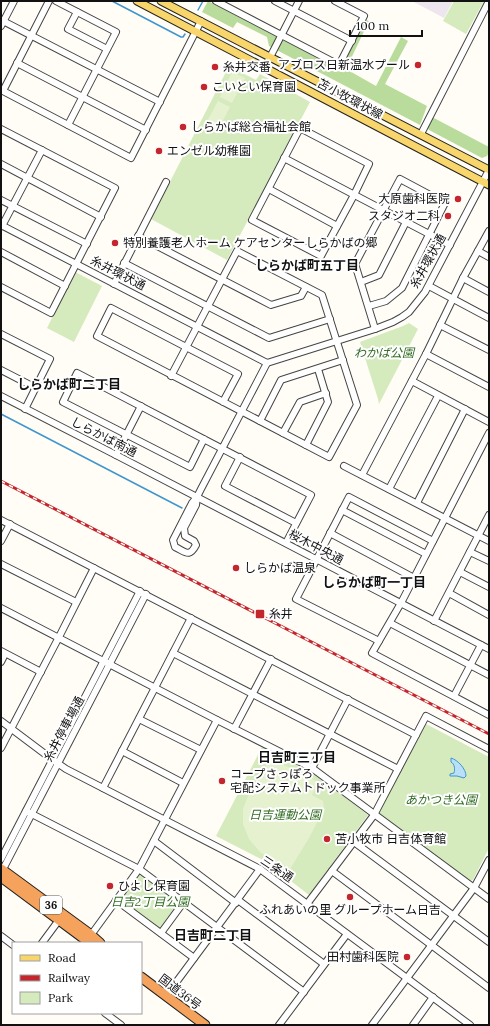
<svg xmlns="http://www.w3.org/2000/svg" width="490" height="1026" font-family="Lora,'Noto Sans JP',serif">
  <rect width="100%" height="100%" fill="#fffdf5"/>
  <path fill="#eee6ef" d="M412 1H453L444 18Z"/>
  <g fill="#d5ebbd">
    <path d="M454 1H484L466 34 443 21Z"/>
    <path d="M229 66 256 80 260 74 310 102 227 260 151 219Z"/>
    <path d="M75 272 102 286 74 342 47 328Z"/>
    <path d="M409 323 418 329 379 404 378 399 360 342 403 326Z"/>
    <path d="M426 724 489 757V848L473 880 469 881 380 814 379 812Z"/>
    <path d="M262 747 311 771 368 815 309 895 265 861 216 836Z"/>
    <path d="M138 874H140L178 902V904L160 928 158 929 121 901 120 898Z"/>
  </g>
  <g fill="#b9dc9c">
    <path d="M208 1 339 69 364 19 369 21 346 69 376 86 401 37 408 41 385 84 427 106 420 125 269 46 267 37 237 22 233 28 202 12Z"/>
    <path d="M432 117 489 147V152L487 156 482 158 429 130 427 127Z"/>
  </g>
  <g fill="#e6f2cf">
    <path d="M232 72 245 78 232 103 220 97Z"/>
    <path d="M218 101 230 107 217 132 205 125Z"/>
    <path d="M270 758 318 782 312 795 323 801 324 809 309 838 290 869 260 852 249 839 243 824V809L250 791 263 771Z"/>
  </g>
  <path fill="#b9e0f7" stroke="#3f96cf" d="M451 758C458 760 466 769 466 776L464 778 457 776H450V774L454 773C455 770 455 764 451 762Z"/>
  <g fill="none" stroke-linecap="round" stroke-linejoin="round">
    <g stroke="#3f96cf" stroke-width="1.5">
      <path d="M112 1 181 37H183L185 34"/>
      <path d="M198 10 203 1"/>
      <path d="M1 414 182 508"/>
    </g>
    <g stroke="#444" stroke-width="8">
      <g id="minor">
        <path d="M49 1 3 91 131 158 201 21"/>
        <path d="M56 1 116 32 68 125"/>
        <path d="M216 1 339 65 364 16 335 1"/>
        <path d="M275 1 352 41"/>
        <path d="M77 12 68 29 107 49"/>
        <path d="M1 20 160 102"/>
        <path d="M1 26 14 1"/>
        <path d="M17 63 146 130"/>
        <path d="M265 67 299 1"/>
        <path d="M300 128 369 164 354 195 321 256 252 220Z"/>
        <path d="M1 129 115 188 51 313 1 287"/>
        <path d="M421 134 489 1"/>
        <path d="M284 158 450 245"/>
        <path d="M1 164 101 217"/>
        <path d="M269 189 337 226"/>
        <path d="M1 200 87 244"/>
        <path d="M1 225 267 363 375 329 393 322 402 317 409 312 425 292 489 170"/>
        <path d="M2 226 42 150"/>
        <path d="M138 236 271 305 301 296 306 287"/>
        <path d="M478 251 489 257"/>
        <path d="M1 252 65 286"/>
        <path d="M124 263 269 338 330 319"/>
        <path d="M463 278 489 292"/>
        <path d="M361 282 379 275 406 222"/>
        <path d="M114 284 166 182"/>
        <path d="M429 286 489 318"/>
        <path d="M369 306 386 301 402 288 445 203 400 179 355 264 375 329"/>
        <path d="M440 325 489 350"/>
        <path d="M1 334 50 359 25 409"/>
        <path d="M426 354 489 387"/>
        <path d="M1 370 36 388"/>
        <path d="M171 376C193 334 215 293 237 251L322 295 357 405 329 457 97 336 111 308 238 374 223 402"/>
        <path d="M412 381 489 422"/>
        <path d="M1 396 116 455 489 649"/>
        <path d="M260 421 281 380 343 360"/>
        <path d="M283 433 300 402 326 393"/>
        <path d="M489 433 401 603 372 653 489 715"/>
        <path d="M204 439 190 467 63 402 77 373 311 495 286 543"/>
        <path d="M306 445 328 402 318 369"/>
        <path d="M116 455 141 406"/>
        <path d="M240 457 225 486 296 523"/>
        <path d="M344 466 489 541"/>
        <path d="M362 475 426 354 463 278 489 231"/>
        <path d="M389 489 438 396"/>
        <path d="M197 497 196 505 184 528 185 536 194 541 196 545C189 558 186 552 175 547L173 540 192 503 197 497 201 489 267 363"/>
        <path d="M417 503 465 409"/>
        <path d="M342 510 426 554"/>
        <path d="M1 520 416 735"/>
        <path d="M330 533 414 578"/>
        <path d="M1 541 10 524"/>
        <path d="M470 552 489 561"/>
        <path d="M1 564 76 602"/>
        <path d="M460 572 489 587"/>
        <path d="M449 593 489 615"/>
        <path d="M1 608 217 720 312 768 489 899"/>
        <path d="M434 621 489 515"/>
        <path d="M390 623 489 675"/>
        <path d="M379 641 296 599 349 497 433 541"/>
        <path d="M1 651 41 672"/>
        <path d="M173 653 398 769"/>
        <path d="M1 662 5 654"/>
        <path d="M454 696 481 645"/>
        <path d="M139 719 201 750"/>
        <path d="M1 721 53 760 66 769 260 869 470 1025"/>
        <path d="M234 729 271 659"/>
        <path d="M1 748 59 637 94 568"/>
        <path d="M122 751 183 783"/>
        <path d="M312 768 348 699"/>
        <path d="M103 788 191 618"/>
        <path d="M26 811 139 869 304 992"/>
        <path d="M154 841 236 903"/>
        <path d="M354 842 489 942"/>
        <path d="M1 859 140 591"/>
        <path d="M332 871 489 988"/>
        <path d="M1 873 146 594"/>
        <path d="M116 900 194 958"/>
        <path d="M238 900 324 964"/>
        <path d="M307 904 374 815 426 716 489 749"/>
        <path d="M161 933 183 903"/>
        <path d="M91 935 139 869 217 720"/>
        <path d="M1 936 13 945"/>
        <path d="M42 943 59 920"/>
        <path d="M166 996 260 869"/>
        <path d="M105 1013 121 1025"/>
        <path d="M279 1025 347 934"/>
        <path d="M372 1025 474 888 489 860"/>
        <path d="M413 1025 433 997"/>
      </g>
    </g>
    <g stroke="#222" stroke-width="9">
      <g id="major">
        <path d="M137 1 489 185"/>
        <path d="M161 1 489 170"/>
      </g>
    </g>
    <g stroke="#222" stroke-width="11">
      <g id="highway">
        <path d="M1 869 91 935 100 943"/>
        <path d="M1 877 90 943"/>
        <path d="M141 977 205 1025"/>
      </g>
    </g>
    <use href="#minor" stroke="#fff" stroke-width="6"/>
    <use href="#major" stroke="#f9d66b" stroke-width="7"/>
    <use href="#highway" stroke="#f5a25d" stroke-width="9"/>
    <g stroke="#c4262e" stroke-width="3">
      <path id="rail" d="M1 481 489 734"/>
    </g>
    <use href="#rail" stroke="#fff" stroke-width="1.5" stroke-dasharray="4.5" stroke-linecap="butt"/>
  </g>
  <g fill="#c4262e" stroke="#fff" stroke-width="1.5">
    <circle cx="418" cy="65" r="4"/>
    <circle cx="215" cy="67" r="4"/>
    <circle cx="204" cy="87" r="4"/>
    <circle cx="183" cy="127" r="4"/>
    <circle cx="159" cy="151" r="4"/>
    <circle cx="458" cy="199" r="4"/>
    <circle cx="448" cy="216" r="4"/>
    <circle cx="115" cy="243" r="4"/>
    <circle cx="236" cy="568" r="4"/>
    <rect x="255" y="609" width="10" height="10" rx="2"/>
    <circle cx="222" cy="781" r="4"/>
    <circle cx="327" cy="839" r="4"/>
    <circle cx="110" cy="886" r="4"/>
    <circle cx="350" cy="897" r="4"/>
    <circle cx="407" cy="957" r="4"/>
  </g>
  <g text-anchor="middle" stroke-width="4" stroke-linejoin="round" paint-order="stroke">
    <rect fill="#fff" stroke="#585858" stroke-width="1" x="40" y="896" width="22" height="18" rx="3"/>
    <g font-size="11" font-weight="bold" fill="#111">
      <text x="51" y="909">36</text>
    </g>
    <g font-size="12" fill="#111" stroke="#fff" text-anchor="start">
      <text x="410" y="69" text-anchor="end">アブロス日新温水プール</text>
      <text x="223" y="71">糸井交番</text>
      <text x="212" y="91">こいとい保育園</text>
      <text x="191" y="131">しらかば総合福祉会館</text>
      <text x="167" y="155">エンゼル幼稚園</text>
      <text x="450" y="203" text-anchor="end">大原歯科医院</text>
      <text x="440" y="220" text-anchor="end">スタジオ二科</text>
      <text x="123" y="247">特別養護老人ホーム ケアセンターしらかばの郷</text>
      <text x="244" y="572">しらかば温泉</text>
      <text x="269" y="618">糸井</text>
      <text x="230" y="778">コープさっぽろ<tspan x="230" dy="14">宅配システムトドック事業所</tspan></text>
      <text x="335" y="843">苫小牧市 日吉体育館</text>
      <text x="118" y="890">ひよし保育園</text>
      <text x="350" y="914" text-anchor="middle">ふれあいの里 グループホーム日吉</text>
      <text x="399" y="961" text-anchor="end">田村歯科医院</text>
    </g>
    <g font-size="12" fill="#111" stroke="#fff">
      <text transform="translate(350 99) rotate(28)" y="4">苫小牧環状線</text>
      <text transform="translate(428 261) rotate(-61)" y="4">糸井環状通</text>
      <text transform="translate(118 273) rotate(27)" y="4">糸井環状通</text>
      <text transform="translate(104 437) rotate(27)" y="4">しらかば南通</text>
      <text transform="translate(316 547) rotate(28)" y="4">桜木中央通</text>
      <text transform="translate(64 729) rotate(-62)" y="4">糸井停車場通</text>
      <text transform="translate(277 869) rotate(34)" y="4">三条通</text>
      <text transform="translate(180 992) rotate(37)" y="4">国道36号</text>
    </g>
    <g font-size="12" font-style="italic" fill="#2f6b1f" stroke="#fff">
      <text x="384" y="357">わかば公園</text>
      <text x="441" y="804">あかつき公園</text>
      <text x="285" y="819">日吉運動公園</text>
      <text x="150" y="906">日吉2丁目公園</text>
    </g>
    <g font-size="13" font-weight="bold" fill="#111" stroke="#fff">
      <text x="307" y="270">しらかば町五丁目</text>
      <text x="69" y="389">しらかば町二丁目</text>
      <text x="374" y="587">しらかば町一丁目</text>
      <text x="297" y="762">日吉町三丁目</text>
      <text x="213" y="940">日吉町二丁目</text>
    </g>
  </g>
  <rect width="490" height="1026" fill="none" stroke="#111111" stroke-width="4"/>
  <rect x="12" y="942" width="130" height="72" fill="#ffffff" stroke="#a0a0a0"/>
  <rect x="20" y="955" width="20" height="6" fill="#f9d66b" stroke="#a0a0a0"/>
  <text x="48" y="962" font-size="12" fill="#111111">Road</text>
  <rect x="20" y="975" width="20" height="6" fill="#c4262e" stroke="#a0a0a0"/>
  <text x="48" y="982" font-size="12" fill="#111111">Railway</text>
  <rect x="20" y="992" width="20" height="12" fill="#d5ebbd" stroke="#a0a0a0"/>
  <text x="48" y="1002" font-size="12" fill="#111111">Park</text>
  <path d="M350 30v6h72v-6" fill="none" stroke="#111111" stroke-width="2"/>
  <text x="356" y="30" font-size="12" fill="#111111" stroke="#ffffff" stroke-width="3" paint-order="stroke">100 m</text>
</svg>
